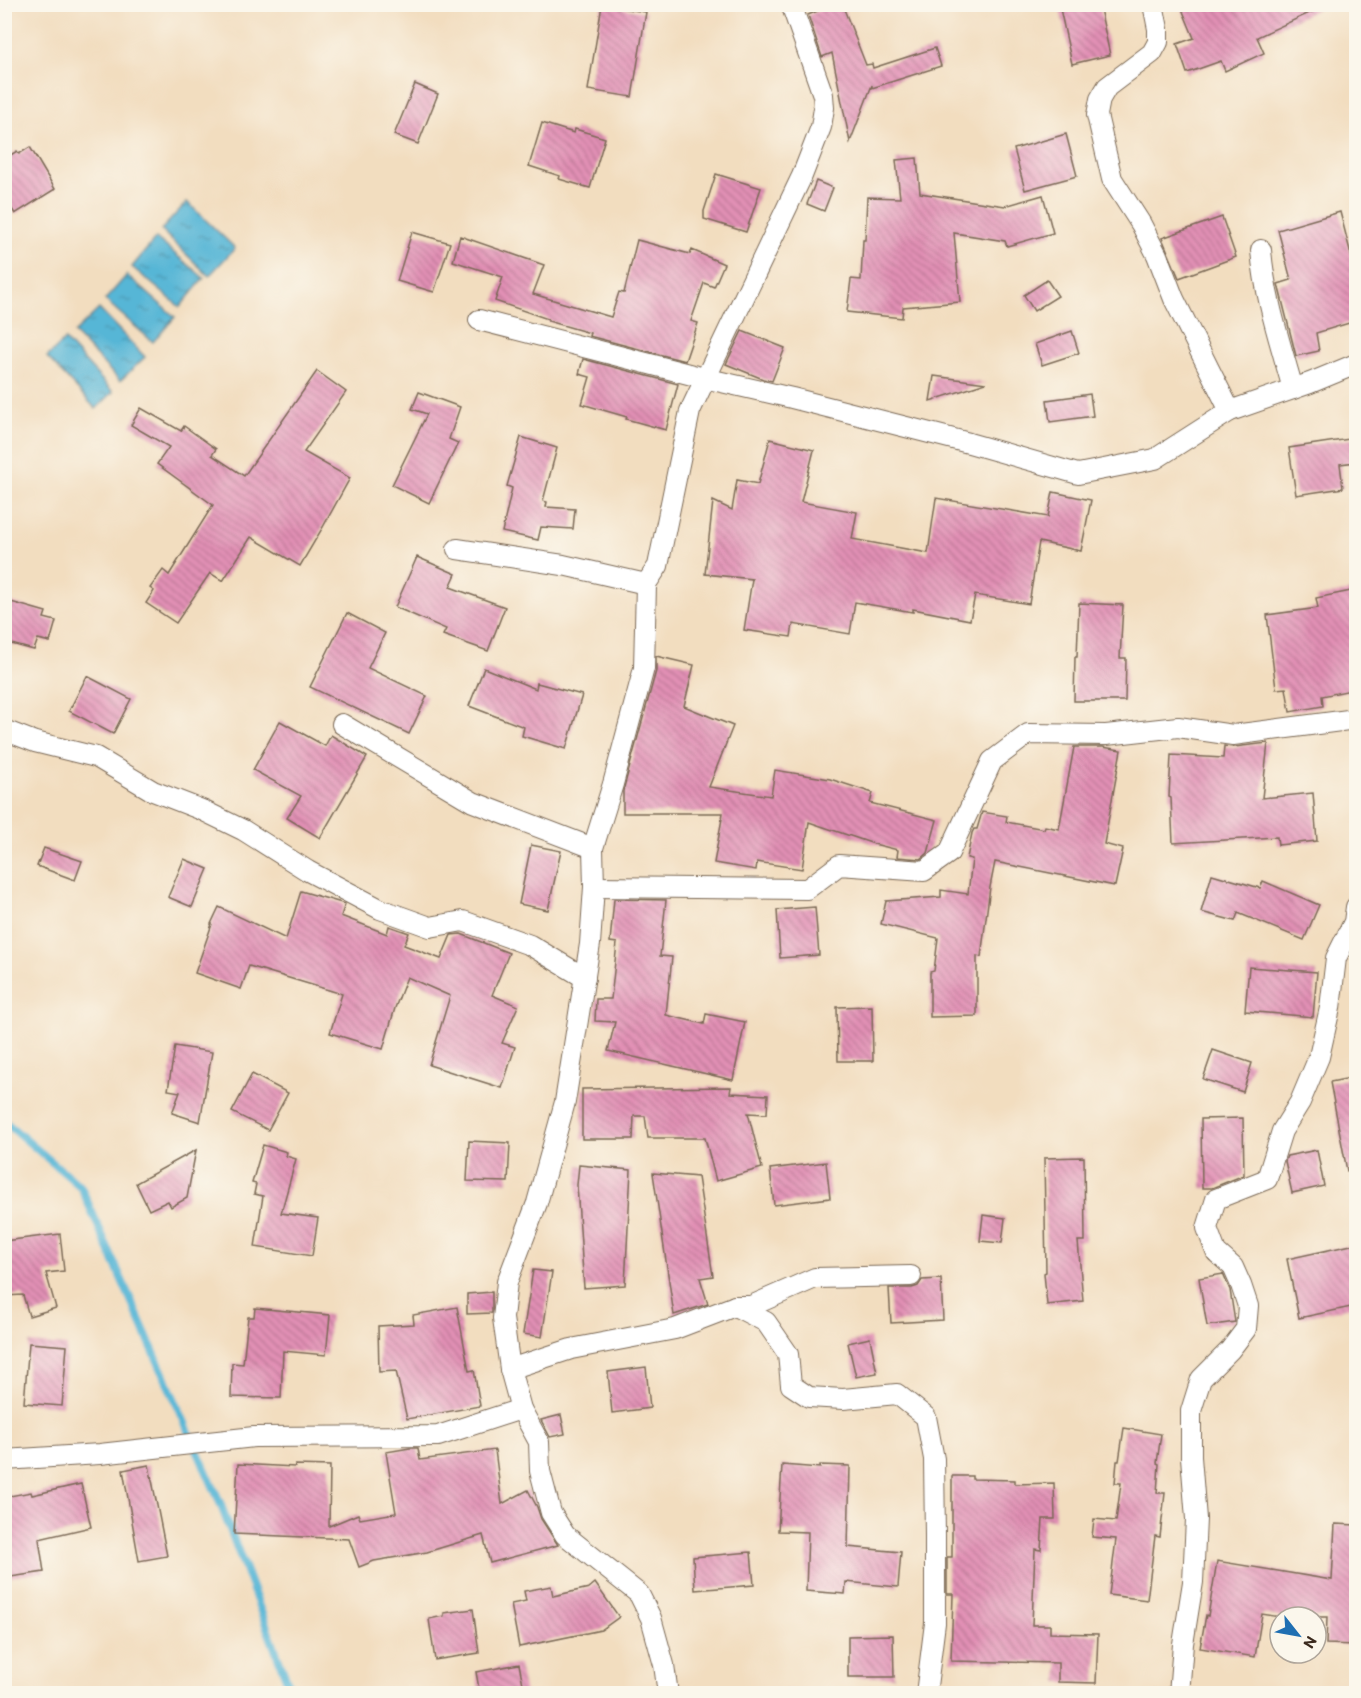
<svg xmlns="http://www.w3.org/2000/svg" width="1361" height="1698" font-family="Itim,sans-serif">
  <defs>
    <pattern id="water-ripples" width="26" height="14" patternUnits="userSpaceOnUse" patternTransform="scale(1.5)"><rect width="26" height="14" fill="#57b6d6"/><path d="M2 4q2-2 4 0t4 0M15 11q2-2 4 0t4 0" fill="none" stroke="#4994ad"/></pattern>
    <pattern id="building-back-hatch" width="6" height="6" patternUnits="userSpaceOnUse" patternTransform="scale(1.5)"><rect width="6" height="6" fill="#e290b5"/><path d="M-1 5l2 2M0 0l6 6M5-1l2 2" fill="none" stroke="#b87693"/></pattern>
  </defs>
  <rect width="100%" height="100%" fill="#fbf7ec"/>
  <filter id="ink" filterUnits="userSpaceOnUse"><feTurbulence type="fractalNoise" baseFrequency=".0167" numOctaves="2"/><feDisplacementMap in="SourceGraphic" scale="12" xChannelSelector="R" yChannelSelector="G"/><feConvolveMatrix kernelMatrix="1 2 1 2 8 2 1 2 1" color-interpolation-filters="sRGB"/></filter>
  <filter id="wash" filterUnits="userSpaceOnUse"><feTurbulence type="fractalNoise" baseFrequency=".008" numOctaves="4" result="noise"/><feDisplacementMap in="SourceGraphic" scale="24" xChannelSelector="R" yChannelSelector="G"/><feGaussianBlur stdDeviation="1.35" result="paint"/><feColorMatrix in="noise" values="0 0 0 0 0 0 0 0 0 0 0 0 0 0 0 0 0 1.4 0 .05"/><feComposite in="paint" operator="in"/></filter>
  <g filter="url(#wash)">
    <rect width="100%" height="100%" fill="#f2ddbf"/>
    <g fill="url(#water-ripples)" stroke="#49707a" stroke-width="1.5">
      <path d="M187 202 235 248 209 276 161 230Z"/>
      <path d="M156 238 204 278 180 307 132 267Z"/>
      <path d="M127 275 175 317 153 342 105 300Z"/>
      <path d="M99 309 145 357 120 381 74 333Z"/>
      <path d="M65 340 113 392 96 409 47 357Z"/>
    </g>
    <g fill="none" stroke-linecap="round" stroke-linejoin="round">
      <path stroke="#57b6d6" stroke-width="8" d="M4 1121 81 1187 219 1500 292 1694"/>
    </g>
    <g id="blocks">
      <g fill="url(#building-back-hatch)">
        <path d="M834 4H842L866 65 872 64 873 68 935 48 941 66 872 88V85L850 142 832 53 822 57 808 15Z"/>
        <path d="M1059 4H1099L1110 55 1072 64Z"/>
        <path d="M1180 4H1329L1257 37 1264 53 1225 71 1221 61 1187 73 1177 44 1194 38Z"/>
        <path d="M602 5 646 12 632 97 588 90Z"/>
        <path d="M415 84 438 94 418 144 394 135Z"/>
        <path d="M542 123 574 133 575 129 605 138 590 188 559 179 560 176 529 166Z"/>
        <path d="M1066 134 1077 176 1025 190 1014 149Z"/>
        <path d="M30 147 55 189 15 214 4 196V159L17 151 19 154Z"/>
        <path d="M917 158 920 193 1005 206 1043 195 1053 233 1007 246 1005 241 954 233 960 302 903 307 902 318 847 312 851 279 861 280 863 240H865L867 197 900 198 896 160Z"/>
        <path d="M716 174 761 188 746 232 704 219V211Z"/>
        <path d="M816 181 833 188 824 211 807 204Z"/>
        <path d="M1340 212 1356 274V321L1316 333 1319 351 1296 356 1278 284 1291 280 1278 230Z"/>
        <path d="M1222 217 1236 257 1179 278 1162 238Z"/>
        <path d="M412 232 450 243 434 292 397 281Z"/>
        <path d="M460 236 544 265 533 294 611 317 619 292 624 293 637 240 690 254 692 250 724 264 714 287 704 283 691 321 698 323 685 361 589 336 590 333 548 321V319L495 301 503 277 453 261Z"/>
        <path d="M1047 280 1058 296 1034 311 1024 295Z"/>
        <path d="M742 331 785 348 772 381 763 379 726 364Z"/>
        <path d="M1072 331 1079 353 1042 365 1035 344Z"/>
        <path d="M583 359 678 384 666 430 626 419 627 417 582 404 590 377 579 374Z"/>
        <path d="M317 371 346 392 304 452 350 478 323 527 300 566 251 537 223 581 210 573 176 623 146 603 154 591 150 588 163 570 169 575 213 505 157 464 169 447 131 425 141 408 181 431 184 426 216 449 212 455 244 476Z"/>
        <path d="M934 376 986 383 930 401Z"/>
        <path d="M419 392 460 407 449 439 458 443 429 503 392 485 427 414 412 409Z"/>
        <path d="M1090 394 1093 416 1050 422 1047 400Z"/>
        <path d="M521 437 557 448 543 501 547 502 546 507 575 509 573 529 541 527 538 540 502 532 512 488 507 486Z"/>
        <path d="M1356 438V462L1340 464 1343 488 1296 495 1289 448Z"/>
        <path d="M770 439 814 450 801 502 857 512 852 539 928 553 936 498 1048 517 1053 492 1091 500 1081 551 1039 542 1029 604 975 595 970 620 913 609V612L855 602 850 634 793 624 791 637 744 630 752 579 705 574 713 501 732 510 737 480 758 484Z"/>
        <path d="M417 557 456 574 450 587 505 607 488 651 443 635 446 629 395 607Z"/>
        <path d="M1356 590V689L1322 696 1323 706 1290 712 1286 688 1276 689 1267 615 1318 608 1316 598Z"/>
        <path d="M4 600 46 612 44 618 56 621 50 642 38 639 34 650 4 642Z"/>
        <path d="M1079 603 1123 605 1120 658H1126L1125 701H1074L1075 657H1077Z"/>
        <path d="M347 613 385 633 368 668 427 696 409 734 310 687Z"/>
        <path d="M656 656 694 665 684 706 733 726 709 787 771 796 775 770 830 779 873 793 870 803 937 820 928 853 921 859 897 857 898 850 874 844 809 822 802 869 757 862 756 870 714 863 723 813H623V791L656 671Z"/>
        <path d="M484 668 536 689 537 683 582 695 566 749 522 736 524 727 469 706Z"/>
        <path d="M87 676 131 699 113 734 69 711Z"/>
        <path d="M280 721 325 746 331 735 367 757 320 838 287 818 301 796 253 770Z"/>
        <path d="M1268 743 1262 798 1313 793 1317 841 1278 845 1277 837 1173 843 1171 798 1169 797 1171 755 1223 758 1224 746 1234 747Z"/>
        <path d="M1074 747H1103L1121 750 1104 844 1123 849 1115 886 995 862 990 887 981 957 977 956V1016L930 1017V972L934 971 938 938 881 924 886 901 941 897V890L968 894 972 859 967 858 972 833 974 829H977L982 812 1007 816 1006 822 1044 829 1045 826 1059 829Z"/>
        <path d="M531 845 561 851 548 910 519 904Z"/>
        <path d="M44 848 82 861 75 880 37 866Z"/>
        <path d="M184 859 208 869 192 907 168 897Z"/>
        <path d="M1212 874 1260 888 1263 881 1319 905 1304 940 1238 913 1235 921 1201 912Z"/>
        <path d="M301 891 345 904 341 916 387 934 389 926 409 933 404 945 441 959 451 935 461 934 509 953 492 995 518 1006 502 1043 515 1047 502 1088 429 1065 450 996 407 977 395 1008 383 1049 330 1033 342 994 249 966 241 989 195 973 212 924H211L219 907 286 939Z"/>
        <path d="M614 899 666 900 660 956 672 957 666 1015 704 1024 706 1014 745 1022 733 1080 608 1051 615 1022 595 1021 596 999H611L617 943 610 942Z"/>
        <path d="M815 907 819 955 780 958 777 910Z"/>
        <path d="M1249 967 1317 972 1313 1017 1245 1011Z"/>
        <path d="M872 1006 873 1061H838L837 1007Z"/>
        <path d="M175 1046 212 1052 200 1122 172 1113 180 1092 168 1090Z"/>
        <path d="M1213 1050 1252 1063 1243 1092 1203 1079Z"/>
        <path d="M252 1074 288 1093 268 1130 232 1112Z"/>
        <path d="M1356 1077V1170L1347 1171 1330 1082Z"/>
        <path d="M731 1087 730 1093 768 1095 767 1114 748 1113 762 1168 716 1181 705 1138H648L645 1116H634L633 1139H582V1089Z"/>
        <path d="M1243 1118 1244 1175 1212 1188H1202L1201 1119Z"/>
        <path d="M469 1141 510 1143 508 1182 467 1181Z"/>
        <path d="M263 1145 287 1152 286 1156 296 1159 281 1213 318 1218 312 1256 255 1247 263 1196 254 1194 256 1184 252 1183Z"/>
        <path d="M196 1150 187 1198 171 1207 168 1201 149 1210 136 1183Z"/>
        <path d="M1317 1150 1324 1186 1292 1193 1285 1161 1287 1156Z"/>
        <path d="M1084 1157 1085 1241H1078L1083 1301 1047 1305 1044 1273 1046 1272 1044 1158Z"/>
        <path d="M826 1162 830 1198 774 1205 770 1169Z"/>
        <path d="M579 1165 631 1170 625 1285 584 1288 577 1185Z"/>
        <path d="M653 1173 698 1177 713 1276 700 1278 708 1304 674 1315Z"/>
        <path d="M983 1215 1005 1218 1002 1243 980 1241Z"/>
        <path d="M60 1234 64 1271 46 1273 56 1308 29 1316 23 1295 4 1296V1241Z"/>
        <path d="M1356 1244V1306L1299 1318 1287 1259Z"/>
        <path d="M533 1270 552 1272 542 1337 523 1334Z"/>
        <path d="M1223 1274 1230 1290 1235 1322 1207 1326 1199 1278Z"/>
        <path d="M941 1279 943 1320 891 1323 889 1288H912L918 1286 922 1280Z"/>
        <path d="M492 1292V1313L467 1314V1294Z"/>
        <path d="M457 1307 469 1371 474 1370 480 1406 407 1419 396 1371 379 1372 378 1326 414 1324 413 1315Z"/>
        <path d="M255 1308 330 1315 326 1355 283 1351 281 1398 231 1397 232 1363 243 1364 248 1317H254Z"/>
        <path d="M870 1338 877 1373 856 1377 848 1343Z"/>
        <path d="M29 1343 67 1346 62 1406 24 1403Z"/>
        <path d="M646 1367 650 1408 612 1413 608 1372Z"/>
        <path d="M561 1415 565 1434 550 1437 541 1420Z"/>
        <path d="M1124 1428 1161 1434 1157 1463 1159 1464 1157 1493H1165L1160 1537 1155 1536 1147 1600 1109 1595 1116 1539 1092 1537 1094 1519 1116 1521 1121 1483H1115L1117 1461H1119Z"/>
        <path d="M410 1448H418L420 1460 495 1450 502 1504 528 1490 537 1507 541 1519 558 1545 490 1563 483 1535 427 1552 374 1561 359 1567 349 1539 234 1534 238 1464 295 1467V1465L330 1466 329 1526 358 1514 360 1519 396 1513 386 1452Z"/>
        <path d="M149 1465 167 1556 139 1561 123 1470Z"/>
        <path d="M782 1465 820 1468V1465L850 1466 848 1547 901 1552 898 1587 846 1582 845 1594 806 1591 808 1532 778 1531Z"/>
        <path d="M952 1476H972V1479L1015 1480V1484L1054 1483 1055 1519H1043L1041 1550 1035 1549 1032 1625H1050V1633L1098 1634 1096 1683 1058 1682V1663L951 1661 953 1594H947V1557H952Z"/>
        <path d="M81 1484 91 1527 39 1539 44 1572 4 1578V1497L31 1492 32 1495Z"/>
        <path d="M1335 1524 1356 1525V1645L1326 1644 1327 1617H1280L1262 1614 1255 1657 1200 1648 1206 1615 1208 1616 1217 1561 1332 1580Z"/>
        <path d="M751 1552 754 1585 695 1590 693 1557Z"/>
        <path d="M595 1583 619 1617 601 1630 519 1647 511 1604 526 1601 524 1591 551 1586 553 1596 589 1588Z"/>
        <path d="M473 1609 479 1653 435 1660 429 1619 444 1616V1613Z"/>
        <path d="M893 1635 894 1677H848V1636Z"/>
        <path d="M519 1664 525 1694H480L476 1672Z"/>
      </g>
    </g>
  </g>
  <g filter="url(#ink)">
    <use href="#blocks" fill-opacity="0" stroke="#7b6956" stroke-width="1.5"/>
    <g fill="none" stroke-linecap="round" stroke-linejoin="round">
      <g stroke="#7b6956" stroke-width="22">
        <g id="street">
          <path d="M1153 4 1158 29V42L1152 53 1107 87 1100 99 1097 115 1112 179 1141 224 1157 255 1174 299 1230 411 1310 383 1356 364"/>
          <path d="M1261 250C1265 298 1280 342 1293 389"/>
          <path d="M479 320 704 378 792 398 969 443 1078 474 1155 459 1230 411"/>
          <path d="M457 549 563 565 646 584"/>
          <path d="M342 724 473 802 593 848"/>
          <path d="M4 730 35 742 96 757 153 791 202 810 243 830 308 871 380 909 430 927 463 921 530 945 585 978"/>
          <path d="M594 887 807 889 839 865 924 871 949 853 992 761 1028 734 1106 735 1178 727 1233 735 1356 719"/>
          <path d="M735 1306H751L815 1278 911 1276"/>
          <path d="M510 1369 571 1349 675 1329 735 1306 766 1322 788 1354 791 1385 809 1397 843 1399 897 1394 926 1417 934 1459 935 1536V1623L926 1694"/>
          <path d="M4 1460 100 1454 254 1437 438 1436 521 1409"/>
          <path d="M668 1694 664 1665 651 1618 639 1594 565 1535 551 1513 540 1471 539 1442 521 1409 510 1369 503 1318 507 1282 537 1203 565 1102 590 944 594 887 593 848 613 784 644 668 646 584 658 566 690 411 802 176 821 127 824 108 823 95 791 4"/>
          <path d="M1179 1694 1183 1644 1193 1582 1196 1519 1191 1457V1411L1201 1379 1230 1350 1246 1329 1248 1306 1241 1285 1233 1267 1216 1252 1207 1228 1216 1199 1267 1179 1282 1131 1300 1102 1319 1057 1330 1008 1336 958 1354 922 1356 907"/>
        </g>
      </g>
      <use href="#street" stroke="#fff" stroke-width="20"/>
    </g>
  </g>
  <rect width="1361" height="1698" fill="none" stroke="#fbf7ec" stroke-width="24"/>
  <g transform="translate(1298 1635) rotate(121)"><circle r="28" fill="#fbf7ec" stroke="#aea59a" stroke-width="1.5"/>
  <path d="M0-4.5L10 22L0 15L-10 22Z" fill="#1f6fb2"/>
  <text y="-9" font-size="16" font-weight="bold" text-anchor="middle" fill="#3b2a1e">N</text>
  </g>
</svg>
